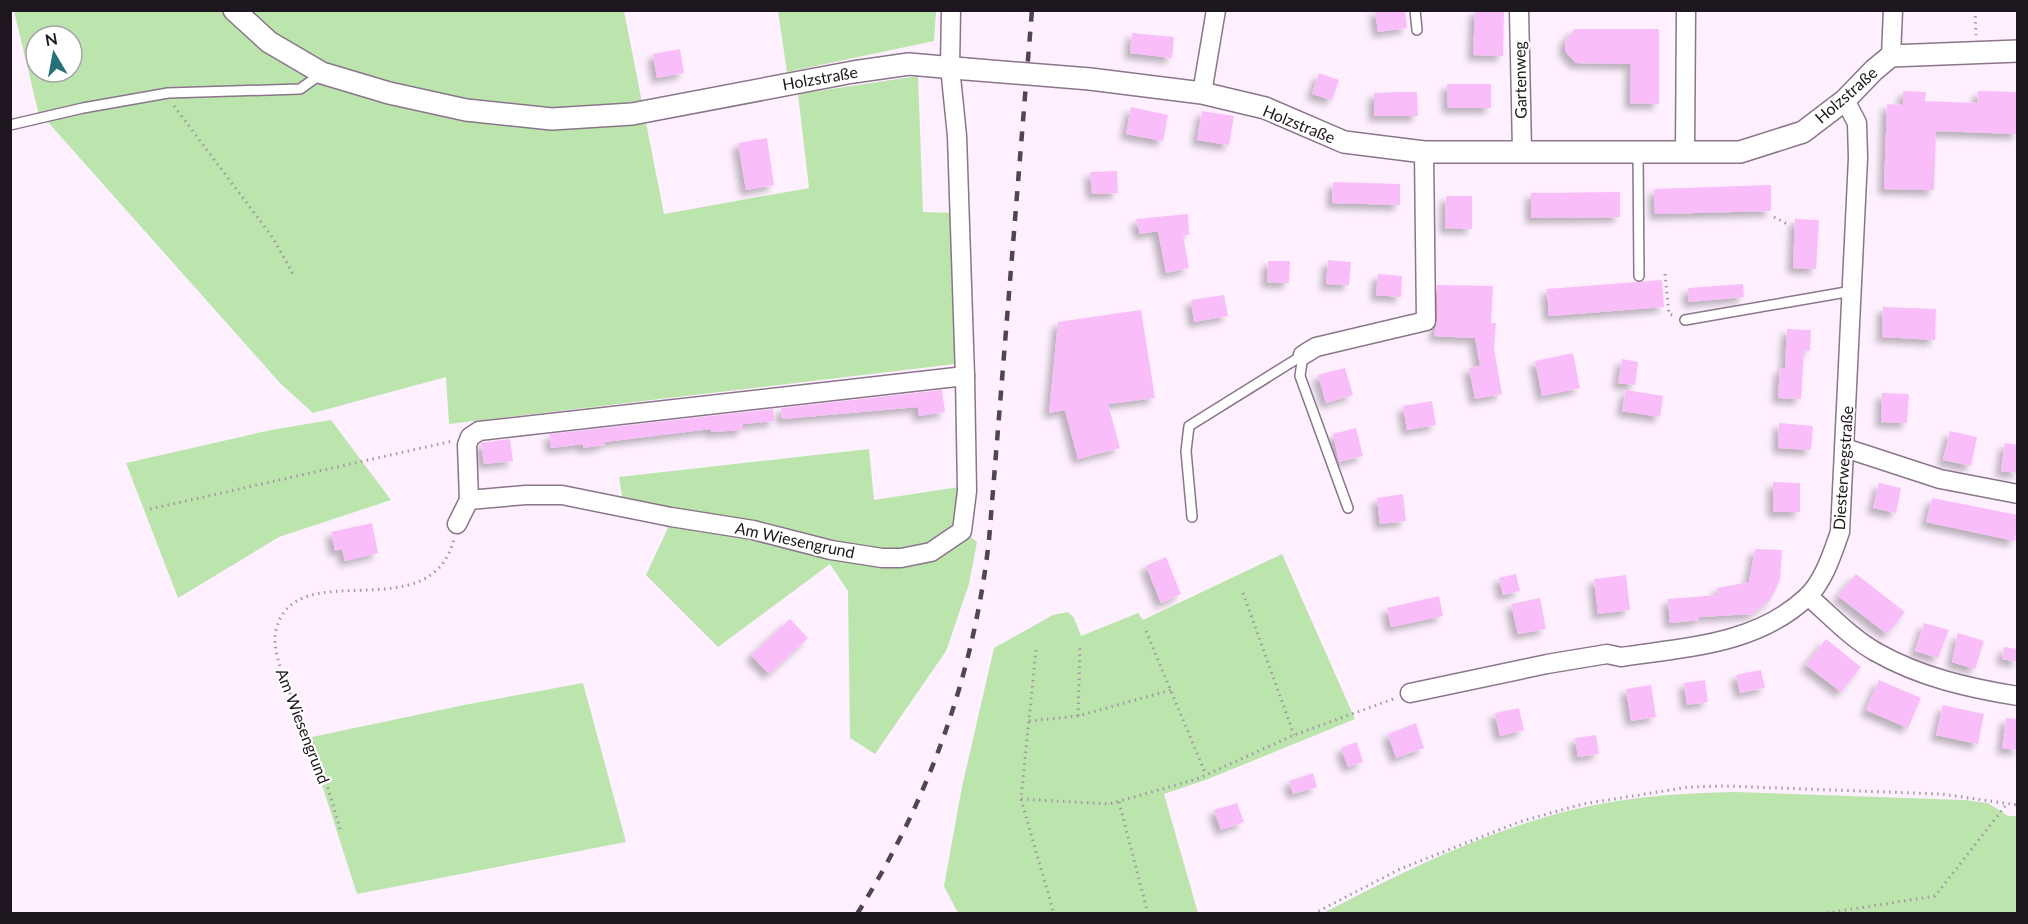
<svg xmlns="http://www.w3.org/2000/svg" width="2028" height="924" font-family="Lato,sans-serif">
  <defs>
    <filter id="shadow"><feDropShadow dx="-5.5" dy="5.5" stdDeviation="3" flood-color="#0004"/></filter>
  </defs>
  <rect width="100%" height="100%" fill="#fef0fe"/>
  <g fill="#bbe5ad" fill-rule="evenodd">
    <path d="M14 11H624L664 214 809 188 798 94 918 76 923 212 957 213 955 364 449 424 446 377 313 413 280 383 38 111ZM36 36H72V72H36Z"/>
    <path d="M778 11H936L934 41 787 72Z"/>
    <path d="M331 420 391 500 279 537 178 598 126 463 271 430Z"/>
    <path d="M869 449 874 500 959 487 955 525 977 542 969 584 946 651 875 754 850 738 848 591 830 564 718 647 646 575 668 528 623 501 619 477Z"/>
    <path d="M1282 554 1355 719 1208 779 1164 794 1198 913H958L944 886 962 787 994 648 1053 615 1068 612 1074 618 1081 636 1138 613 1143 620Z"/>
    <path d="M583 683 626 842 357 894 307 738 464 705Z"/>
    <path d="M1735 792 1965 800 1988 803 2008 816H2017V913H1323C1406 870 1493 827 1585 807 1634 796 1686 793 1735 792Z"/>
  </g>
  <g fill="#f9befa" filter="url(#shadow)">
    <path d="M1375 10H1405L1407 28 1378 32Z"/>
    <path d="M1475 10H1504L1503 56 1473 55Z"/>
    <path d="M1575 29H1659V104L1630 103 1631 64 1576 63 1565 51V40Z"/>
    <path d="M1132 33 1174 37 1172 58 1130 53Z"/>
    <path d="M680 49 684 73 657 78 653 54Z"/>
    <path d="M1319 73 1339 80 1332 100 1312 94Z"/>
    <path d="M1447 84H1491V108H1448Z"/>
    <path d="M1903 91 1926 92 1925 101 1977 103 1978 91 2018 92V134L1936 131 1934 190 1884 189 1887 104 1903 105Z"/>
    <path d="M1396 92H1417L1418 116H1374V93Z"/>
    <path d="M1131 107 1168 115 1163 141 1126 134Z"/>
    <path d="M1202 111 1234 116 1229 145 1197 140Z"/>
    <path d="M767 138 774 185 746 190 738 143Z"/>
    <path d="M1117 171 1118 193 1092 194 1090 172Z"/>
    <path d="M1333 182 1400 184V205L1332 203Z"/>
    <path d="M1771 185V211L1655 214 1654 189Z"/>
    <path d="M1620 192V217L1531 218V193Z"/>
    <path d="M1446 196H1472V229L1445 228Z"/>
    <path d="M1188 214 1189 235H1183L1189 268 1166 273 1158 231 1140 234 1136 219Z"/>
    <path d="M1795 219 1819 220 1816 269 1793 268Z"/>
    <path d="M1328 260 1351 262 1349 285 1326 284Z"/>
    <path d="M1268 261H1290L1289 283 1267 282Z"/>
    <path d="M1378 274 1402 276 1401 297 1376 295Z"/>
    <path d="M1662 280 1664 307 1549 316 1547 289Z"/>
    <path d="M1743 284 1744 297 1689 302 1688 288Z"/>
    <path d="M1437 285 1493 286 1491 323H1496L1494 349 1502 394 1475 399 1469 368 1480 366 1475 338 1434 336 1437 321Z"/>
    <path d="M1224 295 1228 316 1194 322 1191 300Z"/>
    <path d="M1883 307 1936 309 1935 340 1882 337Z"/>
    <path d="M1141 310 1155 398 1108 404 1120 448 1078 459 1065 410 1049 413 1058 322Z"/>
    <path d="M1787 329 1811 330 1810 351 1804 350 1801 399 1778 398 1780 368H1785Z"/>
    <path d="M1573 353 1580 388 1542 396 1535 361Z"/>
    <path d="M1622 359 1638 362 1635 385 1618 383Z"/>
    <path d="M1345 368 1353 395 1326 403 1318 375Z"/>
    <path d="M942 390 945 412 919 416 918 407 782 419 781 408Z"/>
    <path d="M1626 390 1663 396 1660 417 1622 411Z"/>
    <path d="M1882 393 1909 394 1907 423 1881 422Z"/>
    <path d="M1432 401 1436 425 1407 430 1403 406Z"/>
    <path d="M773 409 775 421 743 424V430L711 432V429L604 442 605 445 583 448V444L551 448 550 434Z"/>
    <path d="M1779 423 1813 426 1811 450 1778 448Z"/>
    <path d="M1356 428 1363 456 1339 462 1333 434Z"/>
    <path d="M1950 431 1977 437 1971 466 1943 460Z"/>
    <path d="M510 439 513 461 484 464 481 443Z"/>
    <path d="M2005 443 2018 445V473L2001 471Z"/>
    <path d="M1773 482 1800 483V512H1773Z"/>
    <path d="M1879 483 1901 488 1896 513 1873 508Z"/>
    <path d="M1403 494 1406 521 1380 524 1377 498Z"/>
    <path d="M1932 498 2018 515 2015 541 1926 522Z"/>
    <path d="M372 523 378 553 345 561 342 549 335 551 331 532Z"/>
    <path d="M1755 549 1782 550 1780 580 1770 600 1752 614 1699 617V620L1670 623 1668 599 1718 595 1717 588 1749 582Z"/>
    <path d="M1166 557 1181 594 1161 603 1146 566Z"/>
    <path d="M1516 574 1520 591 1503 595 1499 578Z"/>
    <path d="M1856 574 1905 612 1887 634 1838 596Z"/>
    <path d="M1626 575 1630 610 1598 614 1594 579Z"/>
    <path d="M1439 596 1443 616 1391 627 1387 608Z"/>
    <path d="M1540 598 1546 629 1518 634 1511 604Z"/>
    <path d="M790 619 808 638 769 674 751 655Z"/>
    <path d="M1924 623 1949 630 1938 658 1915 651Z"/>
    <path d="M1958 633 1984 641 1975 669 1952 662Z"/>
    <path d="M1826 639 1861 667 1841 692 1806 665Z"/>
    <path d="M2004 647 2018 649V662L2002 659Z"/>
    <path d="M1761 670 1765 688 1740 693 1736 675Z"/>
    <path d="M1705 680 1708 702 1687 705 1684 683Z"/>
    <path d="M1879 680 1921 698 1908 728 1866 710Z"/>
    <path d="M1651 685 1656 717 1631 721 1626 689Z"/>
    <path d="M1943 705 1984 714 1978 744 1936 735Z"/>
    <path d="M1519 708 1524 730 1500 736 1495 713Z"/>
    <path d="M2006 718 2018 719V750L2002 748Z"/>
    <path d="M1416 723 1424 748 1396 758 1388 734Z"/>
    <path d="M1596 735 1599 754 1578 757 1575 738Z"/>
    <path d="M1357 742 1363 762 1348 767 1341 748Z"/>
    <path d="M1313 773 1317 787 1293 794 1289 781Z"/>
    <path d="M1237 803 1244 822 1221 830 1214 810Z"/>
  </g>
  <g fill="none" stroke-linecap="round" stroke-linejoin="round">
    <g stroke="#8a758a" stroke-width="12">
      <g id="service">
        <path d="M1415 10 1417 30"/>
        <path d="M10 125 83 108 168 93 300 89 321 74"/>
        <path d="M1638 152 1639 276"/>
        <path d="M1685 320 1852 291"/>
        <path d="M1303 355 1300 376 1348 508"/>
        <path d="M1192 517 1186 451 1189 426 1303 355"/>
      </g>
    </g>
    <g stroke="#8a758a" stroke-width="21">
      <g id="minor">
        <path d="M1519 10 1522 150"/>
        <path d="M1891 56 1893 10"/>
        <path d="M1202 93 1216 10"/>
        <path d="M1685 152 1686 10"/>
        <path d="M1303 355 1316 347 1426 321 1424 152"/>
        <path d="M1845 448 1940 479 2018 494"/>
        <path d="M469 500 467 445 470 437 479 431 965 376"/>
        <path d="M457 524 469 500 526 495H562L671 517 753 530 831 550 882 558H901L931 552 962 531 967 491 965 376 957 136 950 67 951 10"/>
        <path d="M1808 596C1830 615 1851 638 1876 652 1920 677 1968 688 2018 696"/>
        <path d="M1410 693 1547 664 1607 654 1621 657C1686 647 1756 645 1807 597 1824 581 1832 554 1840 532L1858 158 1857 123 1845 100"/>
      </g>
    </g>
    <g stroke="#8a758a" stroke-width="24">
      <g id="tertiary">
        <path d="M234 10 269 42 322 73 389 93 466 110 552 119 632 114 853 72 909 64 966 69"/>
        <path d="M1090 79 1202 93 1265 108 1344 142 1424 152H1740L1803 132 1845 100 1874 70 1891 56 2018 51"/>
      </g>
    </g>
    <g stroke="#a397a3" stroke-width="3" stroke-dasharray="1.5 4.5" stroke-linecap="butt">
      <path d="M1975 10 1976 35"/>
      <path d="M174 106 273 238 293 274"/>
      <path d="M1774 217 1789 225"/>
      <path d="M1665 274 1669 314 1674 316"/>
      <path d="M150 509 453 441"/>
      <path d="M1243 593 1294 735"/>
      <path d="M1146 631 1206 775"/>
      <path d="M1036 650 1021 799 1054 914"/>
      <path d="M1078 716 1080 647"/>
      <path d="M1029 721 1078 716 1171 690"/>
      <path d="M1021 799 1109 804 1197 779 1294 735 1396 698"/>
      <path d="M1119 802 1148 914"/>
      <path d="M340 829C332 802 324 773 314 746 302 716 269 661 276 630 295 552 430 632 454 539"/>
      <path d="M1313 914 1400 869 1519 822 1583 804 1689 787 1725 786 1941 794 2018 805"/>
      <path d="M1821 914 1935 896 2006 805"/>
    </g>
    <use href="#service" stroke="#fff" stroke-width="9"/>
    <use href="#minor" stroke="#fff" stroke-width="18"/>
    <use href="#tertiary" stroke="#fff" stroke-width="21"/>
    <path stroke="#4f464f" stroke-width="4.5" stroke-dasharray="10 10" stroke-linecap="butt" d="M857 914C929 800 974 674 989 540L1032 10"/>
    <g stroke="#8a758a" stroke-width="24" stroke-linecap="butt">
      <path id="tertiary-bridge" d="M966 69 1090 79"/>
    </g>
    <use href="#tertiary-bridge" stroke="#fff" stroke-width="21"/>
  </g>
  <g text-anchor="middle" stroke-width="4.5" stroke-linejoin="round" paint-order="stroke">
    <g font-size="16" fill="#1e161e" stroke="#fff">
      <text transform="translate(820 78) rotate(-10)" y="6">Holzstraße</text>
      <text transform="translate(1520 80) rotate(-91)" y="6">Gartenweg</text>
      <text transform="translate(1846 95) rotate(-41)" y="6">Holzstraße</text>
      <text transform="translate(1299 124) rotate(22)" y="6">Holzstraße</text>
      <text transform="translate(1843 468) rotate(-86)" y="6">Diesterwegstraße</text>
      <text transform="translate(795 540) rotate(12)" y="6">Am Wiesengrund</text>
      <text transform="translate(303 726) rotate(69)" y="6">Am Wiesengrund</text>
    </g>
  </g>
  <rect width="2028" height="924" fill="none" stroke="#1e161e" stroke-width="24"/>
  <g transform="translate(54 54) rotate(350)"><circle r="28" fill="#ffffff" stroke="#a5a2a5" stroke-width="1.5"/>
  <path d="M0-4.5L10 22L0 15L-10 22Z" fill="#267078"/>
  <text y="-9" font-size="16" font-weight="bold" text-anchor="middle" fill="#1e161e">N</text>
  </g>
</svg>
